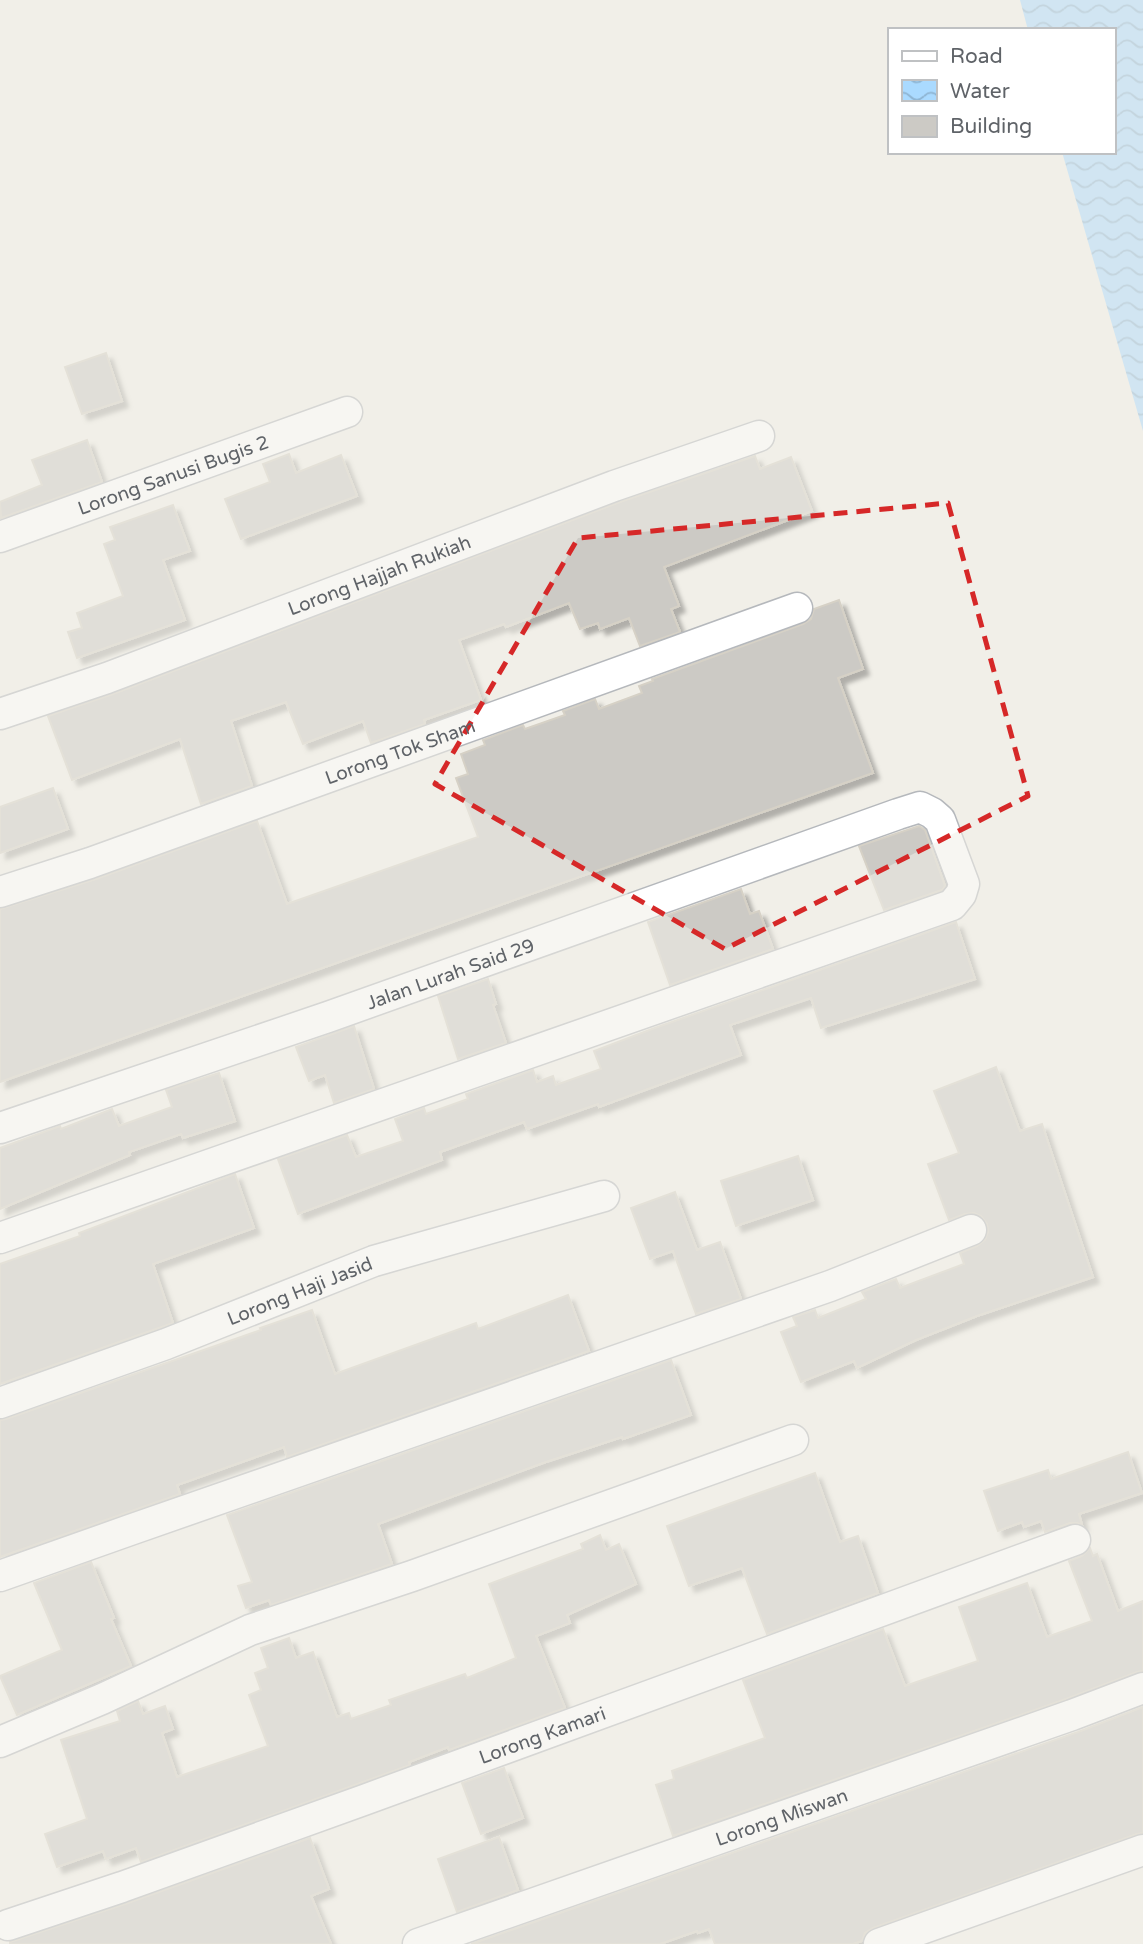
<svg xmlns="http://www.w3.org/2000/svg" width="1143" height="1944" font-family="'Varela Round',sans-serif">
  <defs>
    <pattern id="water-waves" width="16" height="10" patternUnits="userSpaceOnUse" patternTransform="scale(1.75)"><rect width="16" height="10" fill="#aadaff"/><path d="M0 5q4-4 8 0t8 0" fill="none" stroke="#8eb4d2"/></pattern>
    <filter id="shadow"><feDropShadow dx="6" dy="6" stdDeviation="2" flood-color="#0004"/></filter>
  </defs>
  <rect width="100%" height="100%" fill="#f1efe8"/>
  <path fill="url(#water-waves)" d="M1020 0H1143V431L1062 152H1113V30H1028Z"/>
  <g fill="#cccac5" stroke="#d6d1c6" stroke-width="2" filter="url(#shadow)">
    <path d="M106 353 122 401 82 414 65 367Z"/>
    <path d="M87 440 102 482 1 518 0 502 42 485 32 460Z"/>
    <path d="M289 454 296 473 341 455 357 496 241 539 225 499 270 482 263 464Z"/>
    <path d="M755 456 760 469 791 457 812 511 664 567 679 606 671 609 680 632 640 646 629 618 600 629 598 623 580 629 569 603 506 627 504 624 459 640 481 700 424 720 425 724 371 743 363 721 303 744 286 702 231 721 252 786 201 804 180 739 72 780 48 716 113 694 620 502Z"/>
    <path d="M173 505 190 551 163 560 185 620 77 658 68 632 82 628 77 613 123 596 104 544 115 540 110 527Z"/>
    <path d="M839 600 863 669 838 678 873 773 0 1082V909L96 879 257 821 287 904 478 837 456 778 468 774 461 754 485 745 483 740 523 725 525 729 565 715 563 711 595 699 599 709 642 693 639 686 653 681 652 679 803 624 811 619 814 609Z"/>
    <path d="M53 788 68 829 0 853V807Z"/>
    <path d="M919 826 925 830 945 886 942 890 884 910 859 846Z"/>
    <path d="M741 889 750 914 759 911 773 949 670 985 648 922Z"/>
    <path d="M956 922 975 979 821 1028 811 998 730 1025 741 1055 599 1107 598 1104 527 1129 524 1122 440 1152 442 1160 298 1214 278 1159 347 1135 356 1157 403 1141 395 1119 424 1108 426 1114 468 1099 466 1094 533 1070 537 1082 553 1076 556 1085 601 1069 594 1051 652 1029Z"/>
    <path d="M488 979 496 1004 493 1005 506 1043 458 1059 438 996Z"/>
    <path d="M354 1026 374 1089 334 1103 325 1075 309 1081 296 1047Z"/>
    <path d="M996 1067 1020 1131 1042 1124 1093 1277 977 1316 916 1340 857 1368 854 1361 801 1382 781 1332 797 1326 793 1317 815 1310 818 1318 866 1299 862 1292 896 1279 900 1288 964 1264 960 1253 977 1246 985 1240 988 1232 987 1224 981 1216 974 1213 965 1214 949 1220 928 1164 959 1153 934 1091Z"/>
    <path d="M219 1073 235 1121 183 1138 181 1134 129 1152 130 1155 0 1209V1148L60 1126 61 1129 112 1109 119 1126 172 1107 166 1090Z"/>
    <path d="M798 1156 813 1200 736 1226 721 1181Z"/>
    <path d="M235 1174 254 1228 153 1264 173 1323 0 1384V1264L80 1236 79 1233Z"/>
    <path d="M675 1192 697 1250 720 1242 741 1299 696 1314 673 1251 650 1259 631 1208Z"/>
    <path d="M568 1295 589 1351 287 1457 284 1447 177 1485 180 1494 0 1557V1420L6 1419 261 1330 260 1328 312 1310 335 1374 476 1323 478 1329Z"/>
    <path d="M671 1360 691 1415 623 1439 622 1437 543 1463 378 1524 392 1564 271 1605 269 1600 246 1608 238 1586 252 1582 227 1515Z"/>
    <path d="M1128 1452 1142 1493 1079 1514 1082 1525 1077 1523H1070L1045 1532 1041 1521 1024 1527 1022 1522 998 1531 984 1491 1048 1470 1051 1479Z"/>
    <path d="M815 1473 840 1542 858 1536 878 1593 767 1634 742 1568 689 1586 667 1526Z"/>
    <path d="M600 1535 606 1550 619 1544 636 1584 567 1615 570 1623 536 1636 565 1708 449 1750 448 1747 409 1762 410 1765 141 1862 136 1848 106 1859 103 1851 57 1867 45 1834 87 1819 61 1740 120 1721 117 1711 138 1701 143 1714 165 1706 173 1729 162 1733 177 1777 268 1746 249 1695 261 1690 255 1673 268 1668 261 1648 289 1638 296 1658 313 1652 337 1717 349 1713 351 1719 391 1705 389 1700 465 1674 467 1678 516 1658 489 1584 583 1549 581 1544Z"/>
    <path d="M1090 1548 1093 1556 1097 1554 1118 1611 1143 1601V1671L1137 1672 1066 1699 673 1836 656 1785 674 1779 672 1771 765 1738 743 1680 883 1629 905 1686 978 1661 959 1607 1027 1583 1047 1637 1092 1621 1069 1561 1082 1556Z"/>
    <path d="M91 1562 114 1618 111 1619 131 1666 17 1715 0 1676 62 1650 34 1583Z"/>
    <path d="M1143 1707V1833L1137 1834 873 1928 865 1933 862 1941 853 1944H715L709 1929 698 1933 697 1931 660 1944H471L1078 1732Z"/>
    <path d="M504 1768 523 1818 481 1834 462 1783Z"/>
    <path d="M499 1837 518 1890 457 1912 438 1859Z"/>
    <path d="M310 1838 329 1889 311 1896 331 1944H10V1942L128 1903Z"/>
  </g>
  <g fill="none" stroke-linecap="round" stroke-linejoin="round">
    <g stroke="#b5b8bc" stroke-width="33">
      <g id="minor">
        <path id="s1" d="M0 537 347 412"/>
        <path id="s2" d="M0 714 107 678 614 486 759 436"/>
        <path id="s3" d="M0 892 90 863 797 608"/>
        <path id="s4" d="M0 1128 328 1017 898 814 920 807 932 813 940 820 964 884 961 894 952 905 0 1238"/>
        <path id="s5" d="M0 1403 166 1344 374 1261 604 1196"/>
        <path d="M0 1576 130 1530 830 1286 971 1230"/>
        <path d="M0 1742 102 1699 250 1630 412 1576 793 1440"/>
        <path id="s6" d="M8 1925 122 1887 364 1800 1075 1540"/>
        <path id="s7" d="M418 1944 1072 1715 1143 1688"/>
        <path d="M879 1944 1143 1850"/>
      </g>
    </g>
    <use href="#minor" stroke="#fff" stroke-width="30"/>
  </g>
  <path d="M0 0H1143V1944H0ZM948 503 1028 796 725 949 435 784 578 538Z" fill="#f1efe8" fill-opacity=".55" fill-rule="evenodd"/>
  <path fill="none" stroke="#d62828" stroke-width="5" stroke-dasharray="14 9" stroke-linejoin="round" d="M948 503 1028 796 725 949 435 784 578 538Z"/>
  <g text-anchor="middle" stroke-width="7" stroke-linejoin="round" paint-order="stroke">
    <g font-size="19" fill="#5f6368" stroke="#fff">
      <text dy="7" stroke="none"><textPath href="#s1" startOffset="184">Lorong Sanusi Bugis 2</textPath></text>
      <text dy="7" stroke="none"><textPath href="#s2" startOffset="404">Lorong Hajjah Rukiah</textPath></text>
      <text dy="7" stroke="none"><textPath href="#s3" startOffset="424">Lorong Tok Sham</textPath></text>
      <text dy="7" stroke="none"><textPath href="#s4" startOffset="476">Jalan Lurah Said 29</textPath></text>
      <text dy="7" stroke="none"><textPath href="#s5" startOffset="320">Lorong Haji Jasid</textPath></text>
      <text dy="7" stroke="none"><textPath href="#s6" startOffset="567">Lorong Kamari</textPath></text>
      <text dy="7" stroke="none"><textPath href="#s7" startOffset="385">Lorong Miswan</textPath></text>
    </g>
  </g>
  <rect x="888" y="28" width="228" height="126" fill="#ffffff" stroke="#bfc1c3" stroke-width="2"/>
  <rect x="902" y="51" width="35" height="10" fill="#ffffff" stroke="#bfc1c3" stroke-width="2"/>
  <text x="950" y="63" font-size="21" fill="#5f6368">Road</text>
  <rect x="902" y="80" width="35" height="21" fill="url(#water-waves)" stroke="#bfc1c3" stroke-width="2"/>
  <text x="950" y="98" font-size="21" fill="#5f6368">Water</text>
  <rect x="902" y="116" width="35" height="21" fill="#cccac5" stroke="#bfc1c3" stroke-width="2"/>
  <text x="950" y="133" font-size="21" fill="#5f6368">Building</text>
</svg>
